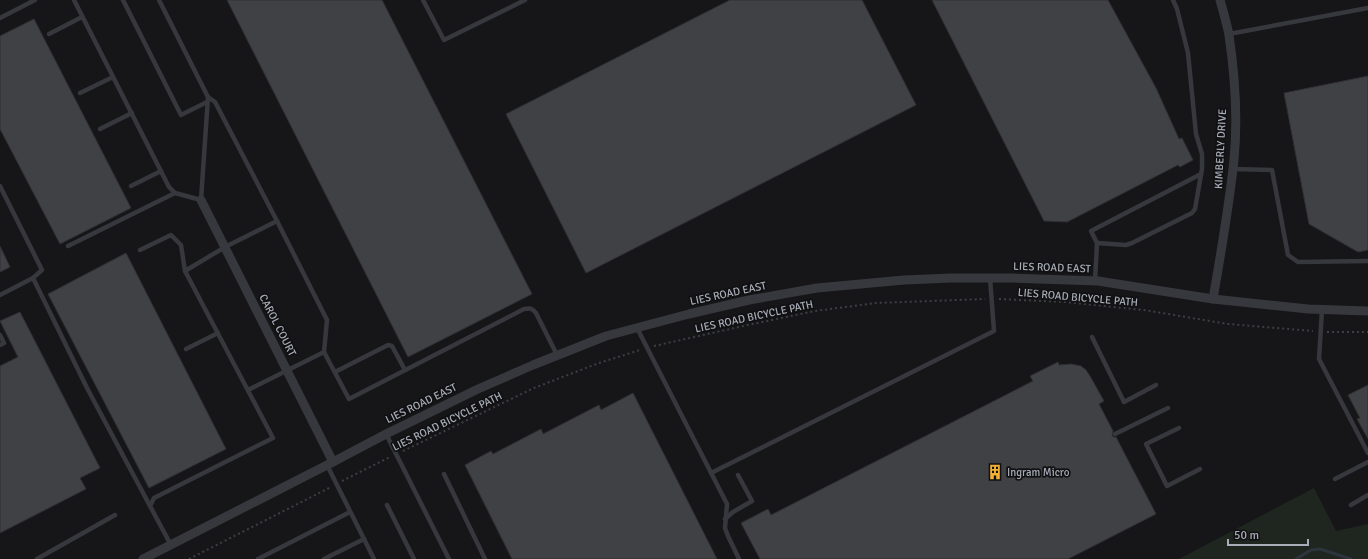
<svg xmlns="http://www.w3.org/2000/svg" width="1368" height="559" font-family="Signika,sans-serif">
  <rect width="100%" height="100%" fill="#161618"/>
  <path fill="#1e261f" d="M1314 488 1336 531 1368 524V559H1179Z"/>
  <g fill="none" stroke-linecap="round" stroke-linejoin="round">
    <path stroke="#2c353c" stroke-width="3" d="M1296 559 1311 550 1320 549 1351 559"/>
  </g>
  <g fill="#404145" stroke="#303034">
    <path d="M227 0H382L532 294 408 357Z"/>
    <path d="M730 0H862L916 105 586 273 506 114Z"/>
    <path d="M932 0H1108L1156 88 1179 139 1182 138 1193 160 1180 167 1178 165 1067 222 1044 221Z"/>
    <path d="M34 19 131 208 60 244 0 129V36Z"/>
    <path d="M1368 76V250L1358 252 1309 224 1284 93Z"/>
    <path d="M0 246 10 267 0 272Z"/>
    <path d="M126 253 226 449 149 488 48 294Z"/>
    <path d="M20 312 100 468 80 478 86 489 0 533V366L18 357 0 321Z"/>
    <path d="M1058 362 1059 365 1071 364 1081 366 1086 370 1090 376 1104 401 1099 404 1113 431 1112 435 1113 437H1116L1156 514 1068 559H760L741 523 768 509 771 515 1033 381 1030 376Z"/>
    <path d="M1368 385V439L1357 419 1360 418 1348 395Z"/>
    <path d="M633 393 717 559H512L465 465 491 451 493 454 541 429 543 434 599 405 601 410Z"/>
  </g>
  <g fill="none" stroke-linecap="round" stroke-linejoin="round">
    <g stroke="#3d3f44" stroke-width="2" stroke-dasharray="2 3" stroke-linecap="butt">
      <path d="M999 299 1065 302 1144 310 1228 324 1313 331"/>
      <path d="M1327 332H1368"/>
      <path d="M654 346 748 325 815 311 876 303 985 299"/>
      <path d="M403 451 534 388 599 363 640 350"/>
      <path d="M342 481 390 457"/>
      <path d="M189 559 331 487"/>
    </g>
    <g stroke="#37383d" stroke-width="4.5">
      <path d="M74 0 169 187 175 193 201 200 208 97 159 0"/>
      <path d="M123 0 181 115 207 102"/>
      <path d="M423 0 444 40 525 0"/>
      <path d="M0 18 35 0"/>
      <path d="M49 34 82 17"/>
      <path d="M1229 34 1368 8"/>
      <path d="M80 93 113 77"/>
      <path d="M100 129 132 113"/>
      <path d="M1233 169 1272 170 1288 255 1298 262 1368 261"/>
      <path d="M0 186 42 270 33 278 0 295"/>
      <path d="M131 186 161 171"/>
      <path d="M277 221 327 320 324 352"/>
      <path d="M1097 243 1091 231 1201 174"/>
      <path d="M68 246 175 193"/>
      <path d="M140 250 171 235 181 245 185 271 273 438 154 498 150 506 171 545"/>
      <path d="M185 271 225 247 277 221 215 102 208 97"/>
      <path d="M33 278 87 388 150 506"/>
      <path d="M1095 281 1097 243 1126 245 1132 243 1192 213 1195 209 1202 169V154L1196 134 1188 53 1177 9 1173 0"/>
      <path d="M1322 310 1319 359 1368 453"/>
      <path d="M637 328 727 504 725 528 728 536 739 559"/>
      <path d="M0 335 4 343 0 345"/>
      <path d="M1092 337 1124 402 1156 385"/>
      <path d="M186 349 218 333"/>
      <path d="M335 372 388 345 392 346 405 370"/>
      <path d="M248 390 324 352 349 399 524 309C530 308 532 308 536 313L557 355"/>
      <path d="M1179 428 1146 444 1167 486 1200 469"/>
      <path d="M386 434 449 559"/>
      <path d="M1115 434 1168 408"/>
      <path d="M327 465 374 559"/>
      <path d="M711 473 994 331 990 278"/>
      <path d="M444 474 485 559"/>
      <path d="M1335 479 1368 462"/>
      <path d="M387 505 414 559"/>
      <path d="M1351 505 1368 495"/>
      <path d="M725 519 733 512 752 501 738 475"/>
      <path d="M37 559 115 515"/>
      <path d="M258 559 350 512"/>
      <path d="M324 559 364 539"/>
    </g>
    <g stroke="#37383d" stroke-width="9">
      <path d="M201 200 333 462"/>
      <path d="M1213 299C1221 253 1229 207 1234 160 1238 119 1235 76 1229 35 1227 24 1223 11 1220 0"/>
      <path d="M143 559 333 462 386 434 478 389 533 365 606 336 689 314 749 300 817 288 904 280 951 278H1012L1098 281 1213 299 1308 309 1368 311"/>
    </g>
  </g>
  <defs>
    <g id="building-bare" transform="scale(1.2)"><path d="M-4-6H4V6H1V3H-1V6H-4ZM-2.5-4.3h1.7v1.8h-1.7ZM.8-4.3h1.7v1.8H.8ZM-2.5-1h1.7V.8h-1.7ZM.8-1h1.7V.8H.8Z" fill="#f2b134" stroke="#111113" stroke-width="2.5" paint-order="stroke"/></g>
  </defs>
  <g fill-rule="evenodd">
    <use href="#building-bare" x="995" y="472"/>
  </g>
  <g text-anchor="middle" stroke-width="3.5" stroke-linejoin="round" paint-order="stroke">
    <g font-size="11" fill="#a8adb8" stroke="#111113">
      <text transform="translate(1220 149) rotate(-87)" y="4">KIMBERLY DRIVE</text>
      <text transform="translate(1052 267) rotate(2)" y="4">LIES ROAD EAST</text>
      <text transform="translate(728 293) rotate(-12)" y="4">LIES ROAD EAST</text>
      <text transform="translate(1078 297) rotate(5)" y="4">LIES ROAD BICYCLE PATH</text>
      <text transform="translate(754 316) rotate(-12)" y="4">LIES ROAD BICYCLE PATH</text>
      <text transform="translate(278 325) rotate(63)" y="4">CAROL COURT</text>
      <text transform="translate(421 403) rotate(-26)" y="4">LIES ROAD EAST</text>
      <text transform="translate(447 421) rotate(-26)" y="4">LIES ROAD BICYCLE PATH</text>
    </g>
    <g font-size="11" fill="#a8adb8" stroke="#111113" text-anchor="start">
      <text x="1007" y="476">Ingram Micro</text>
    </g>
  </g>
  <path d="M1228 539v6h80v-6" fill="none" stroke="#a8adb8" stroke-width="2"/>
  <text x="1234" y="539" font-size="12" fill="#a8adb8" stroke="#111113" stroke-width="3" paint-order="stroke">50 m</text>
</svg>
